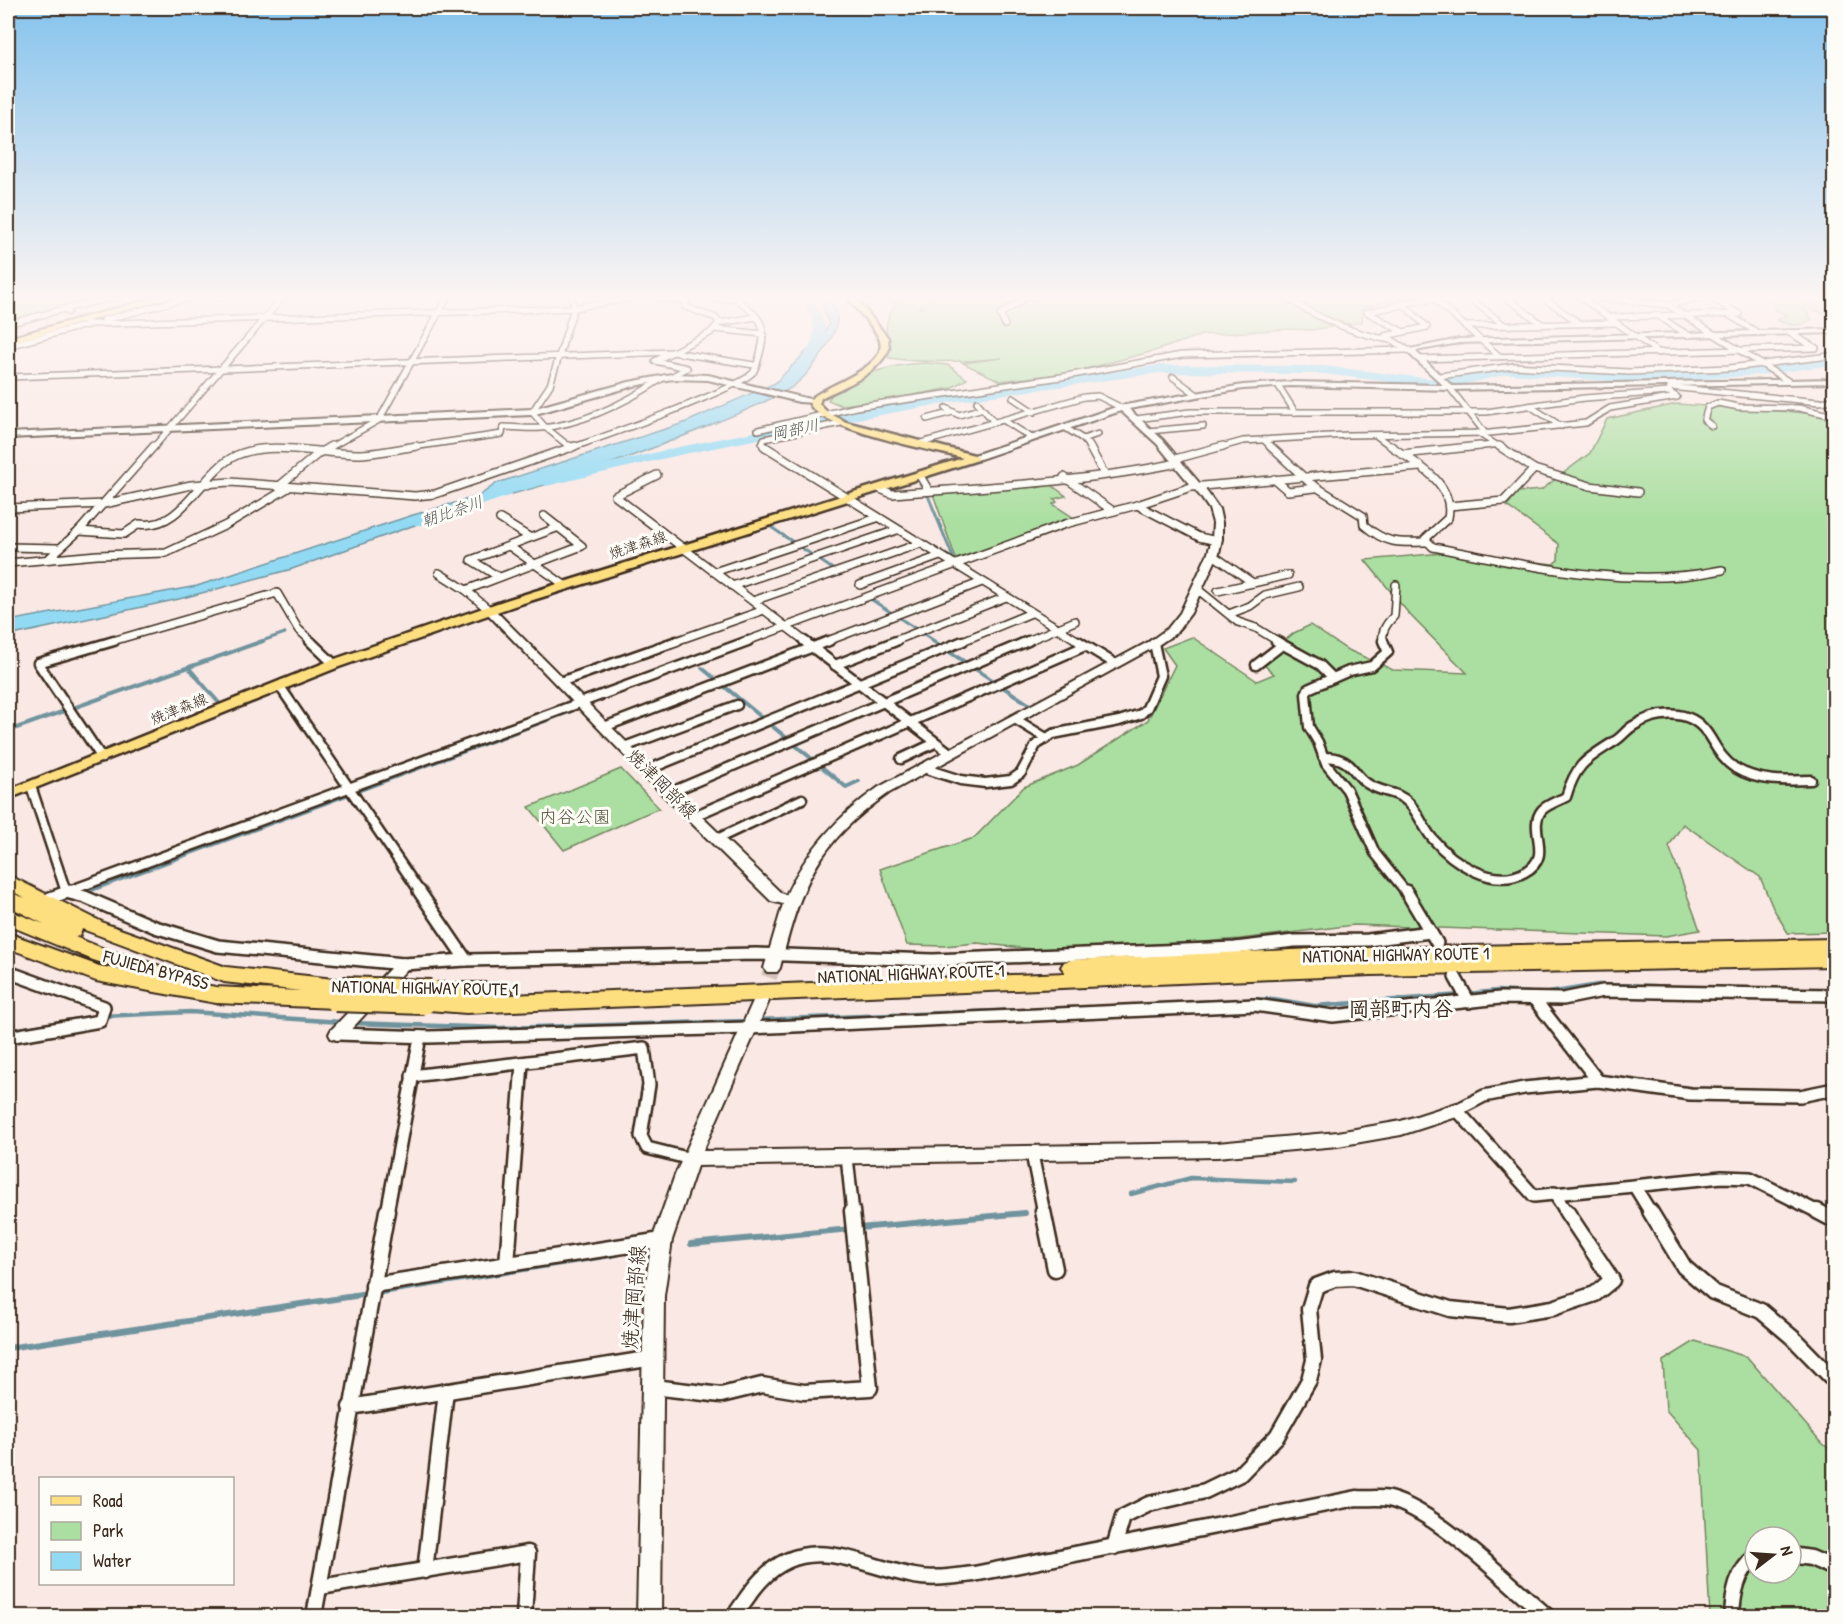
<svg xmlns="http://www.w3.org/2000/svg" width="1842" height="1624" font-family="'Patrick Hand','Klee One',sans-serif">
  <rect width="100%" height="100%" fill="#fae8e4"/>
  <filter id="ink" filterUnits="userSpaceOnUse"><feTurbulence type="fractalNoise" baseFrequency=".0167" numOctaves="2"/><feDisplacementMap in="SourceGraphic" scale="12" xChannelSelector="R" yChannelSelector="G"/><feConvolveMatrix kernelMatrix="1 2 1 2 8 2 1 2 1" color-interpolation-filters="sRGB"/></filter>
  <g filter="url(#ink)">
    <g fill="#abdfa1" stroke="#738460" stroke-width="1.5" fill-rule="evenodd">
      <path d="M8 296H98L8 321Z"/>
      <path d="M889 296H930L919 308 921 309 933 296H957L973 301 975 296H1409L1363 307 1362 322 1311 330 1289 329 1202 335 1154 351 1074 372 1000 381 963 363 1002 358C964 362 927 364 889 358 886 335 881 315 902 298L892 304Z"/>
      <path d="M1772 296H1808L1812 299 1804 308 1812 319C1801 328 1789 326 1777 320L1787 315 1776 310 1771 302Z"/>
      <path d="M1816 296H1834V316L1813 310 1808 307 1817 300Z"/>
      <path d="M925 363 948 365 967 379 951 388 880 401 840 405 828 400C843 375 897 364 925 363Z"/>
      <path d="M1677 404 1834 415V932L1788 933 1773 908 1760 877 1683 824 1669 846 1700 930 1666 936 1354 925 1240 939 1070 953 977 943 944 946 907 945 880 869 974 838 1024 787 1078 765 1148 720 1175 665 1163 648 1192 637 1257 681 1274 674 1260 661 1294 633 1310 625 1346 649 1393 670 1467 673 1410 615 1365 560 1454 552 1553 564 1558 560 1559 544 1507 506 1518 492 1541 490 1590 453 1607 419Z"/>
      <path d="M1032 484 1037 488 1050 484 1066 496 1054 499 1057 502 1053 504 1074 518 956 559 933 494Z"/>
      <path d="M621 769 659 808 564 850 529 807Z"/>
      <path d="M1695 1341 1747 1357 1822 1443 1834 1453V1616H1710L1701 1450 1666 1410 1663 1361ZM1755 1537H1791V1573H1755Z"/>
    </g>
    <path fill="#92daf4" stroke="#6f949e" stroke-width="1.5" d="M816 296H824C828 301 836 307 837 314 840 335 807 378 789 389 764 404 733 415 706 427 632 457 557 485 479 502L292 569 179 599 8 636V621L197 586 413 515 479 496 497 483 684 423 775 383 817 341 829 325 822 303Z"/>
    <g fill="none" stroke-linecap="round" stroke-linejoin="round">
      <g stroke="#6f949e" stroke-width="3">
        <path d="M927 493 954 560"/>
        <path d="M768 525 837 572"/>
        <path d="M869 598 936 642"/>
        <path d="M259 642 285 633"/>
      </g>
      <g stroke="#6f949e" stroke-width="4">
        <path d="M933 641 1033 707"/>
        <path d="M188 667 219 703"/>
        <path d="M702 668 846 787 859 781"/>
        <path d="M8 731 263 641"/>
        <path d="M92 890 572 711"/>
      </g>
      <g stroke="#6f949e" stroke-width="4.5">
        <path d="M1549 993 1598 985 1655 986"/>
        <path d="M1468 994 1497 991 1530 993"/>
        <path d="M1197 1002 1274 999 1315 1006 1461 995"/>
        <path d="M103 1016 190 1012 341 1022"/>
        <path d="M756 1020 1028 1010"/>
        <path d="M351 1023 500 1028 749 1021"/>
        <path d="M8 1031 87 1018"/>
        <path d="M1131 1194 1191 1178 1295 1182"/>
      </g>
      <g stroke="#6f949e" stroke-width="6">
        <path d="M859 1228 1025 1213"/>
        <path d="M691 1244 851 1229"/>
        <path d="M376 1293 617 1254"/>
        <path d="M8 1348 368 1294"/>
      </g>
      <g fill="#92daf4" fill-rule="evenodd">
        <path d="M798 296H808C830 322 830 337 810 365L806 366 800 362C820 334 818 323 798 296Z"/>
        <path d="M1834 357V365L1759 375 1676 381H1609L1508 374 1466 384 1434 387 1323 374 1159 373 957 401 847 421 679 455 546 486 539 482 541 479 679 447 847 413 957 393 1159 365 1323 366 1434 379 1466 376 1508 366 1609 373H1676L1759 367Z"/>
        <path d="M506 488 513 492 511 495 425 525H415L412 522 415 519Z"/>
      </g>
      <path stroke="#d4c2bc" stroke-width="5" stroke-dasharray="5 2" stroke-linecap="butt" d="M68 312 85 322"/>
      <path stroke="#d4c2bc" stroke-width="11" stroke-dasharray="11 5" stroke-linecap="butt" d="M8 914 28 906"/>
      <path stroke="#d4c2bc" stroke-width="16" stroke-dasharray="16 8" stroke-linecap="butt" d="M761 1000 772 968"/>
      <g stroke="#3b2a1e" stroke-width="8">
        <g id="street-far4">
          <path d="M659 296 657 298 687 301 685 307 716 318 719 323"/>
          <path d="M698 296 719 299 735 298"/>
          <path d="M1284 296C1317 318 1351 333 1390 340"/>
          <path d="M1437 296 1434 299 1499 356"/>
          <path d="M1467 296 1504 325"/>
          <path d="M1504 296 1542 324"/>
          <path d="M1541 296 1579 323"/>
          <path d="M1584 296 1668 305 1788 381"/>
          <path d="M212 297 240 296"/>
          <path d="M1024 297 1037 296"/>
          <path d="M1580 297 1659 353"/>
          <path d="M1402 305 1367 312 1403 332"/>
          <path d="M1668 305 1708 296 1739 314"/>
          <path d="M68 312 64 309 119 296"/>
          <path d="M1729 315 1758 333"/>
          <path d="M1658 316 1688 335"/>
          <path d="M1609 317 1739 314"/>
          <path d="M104 320 195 296"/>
          <path d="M85 322 90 324 574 308 640 296"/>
          <path d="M8 324 64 309"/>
          <path d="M1005 325 1000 314 1020 302 1025 296"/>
          <path d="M1466 326 1616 323"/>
          <path d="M715 329 763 334"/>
          <path d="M1788 332 1814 347"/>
          <path d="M8 346 91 324"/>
          <path d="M1405 348 1385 336 1427 327 1402 303 1434 299"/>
          <path d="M1419 359 1816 348"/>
          <path d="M1439 376 1514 366 1629 372 1729 368 1830 356"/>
          <path d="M8 377 673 352 754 365"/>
          <path d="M671 377 687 368 655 361 710 333 719 323 756 317"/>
          <path d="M1173 377 1196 394"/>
          <path d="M1278 385 1295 412"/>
          <path d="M1450 388 1485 433"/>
          <path d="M1013 398 1034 412"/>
          <path d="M977 402 994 422"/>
          <path d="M1530 406 1561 426"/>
          <path d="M946 408 959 415 980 409"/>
          <path d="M927 419 953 412"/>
          <path d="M1136 419 1190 412H1486L1584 398 1669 392 1670 387 1819 402 1834 400"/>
          <path d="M1003 420 1032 438"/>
          <path d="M1712 426 1704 420 1708 407 1718 403 1739 407 1799 408 1834 416"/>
          <path d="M1064 427 1083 439"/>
          <path d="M758 430 856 407 1061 377 1182 355 1409 350"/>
          <path d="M1148 431 1203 426"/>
          <path d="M1478 433 1501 448"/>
          <path d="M1377 436 1393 448"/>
          <path d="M1264 440 1272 448"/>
          <path d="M921 443 1084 397 1098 396 1122 408"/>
          <path d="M153 448 284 296"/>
          <path d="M329 448 379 420 448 296"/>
          <path d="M406 448 502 434 503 427C516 427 528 429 541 428 584 424 627 402 663 378"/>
          <path d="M571 448 545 427 532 412 550 385 574 308 572 296"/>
          <path d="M571 448C597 439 746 387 754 371 758 363 763 344 763 335 763 314 745 309 734 296"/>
          <path d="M765 448 762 444 764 439 841 423"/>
          <path d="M1090 448 1083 439 1098 434"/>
          <path d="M1218 448 1243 441 1348 435 1490 433 1586 423 1610 408 1677 397 1669 392"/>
          <path d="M1465 448 1493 445"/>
        </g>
      </g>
      <g stroke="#3b2a1e" stroke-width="10">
        <g id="street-far3">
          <path d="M569 446 571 448"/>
          <path d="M764 446 1080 642"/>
          <path d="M1089 446 1103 472"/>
          <path d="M1270 446 1310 483 1363 516 1364 525C1386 544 1398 543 1426 542"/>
          <path d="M1391 446C1416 464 1455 482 1448 518L1425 539 1433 547C1528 565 1625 590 1722 570"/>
          <path d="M1402 454 1480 446"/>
          <path d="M1175 459 1223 446"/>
          <path d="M1534 469 1590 486 1638 492"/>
          <path d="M657 475 615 496 806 642"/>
          <path d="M920 476 929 491"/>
          <path d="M1064 477 1113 511"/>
          <path d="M1274 479 1288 491 1315 488"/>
          <path d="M278 487 319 453 331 446"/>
          <path d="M880 489 892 494C987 487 1085 482 1178 463"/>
          <path d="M1137 505 1199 537 1217 541"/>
          <path d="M1449 506 1504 501 1534 469 1499 446"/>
          <path d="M8 508 104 504 191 485 230 482 415 496 435 494 575 446"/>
          <path d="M500 519 529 537"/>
          <path d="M79 531 124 534 139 524C183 531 201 471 237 455 272 440 324 455 361 454 379 453 398 449 416 446"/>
          <path d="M509 546 566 586"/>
          <path d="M8 547 58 548"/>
          <path d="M1213 555 1253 583"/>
          <path d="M48 559 79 531 154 446"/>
          <path d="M8 563 97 555 166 553 226 525 288 488"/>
          <path d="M714 572 877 518"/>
          <path d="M439 573 466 590 489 610"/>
          <path d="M499 577 471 560 559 527"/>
          <path d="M860 585 940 556"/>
          <path d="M732 586 897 530"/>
          <path d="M1196 588 1238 622 1256 628 1279 642"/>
          <path d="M466 590 582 546 544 516"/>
          <path d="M1218 591 1288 575"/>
          <path d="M753 601 919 544"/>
          <path d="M1229 614 1250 606 1265 595 1299 587"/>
          <path d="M109 642 277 593 298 629 312 642"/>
          <path d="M673 642 764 610"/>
          <path d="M744 642 1065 524 1137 505 1191 487 1420 467"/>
          <path d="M825 642 982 582"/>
          <path d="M892 642 1006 597"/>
          <path d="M960 642 1031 613"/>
          <path d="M1025 642 1075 621"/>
          <path d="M1384 642C1380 633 1387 623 1394 616L1396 585"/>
        </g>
      </g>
      <g stroke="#3b2a1e" stroke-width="13">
        <g id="street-far2">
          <path d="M310 641 334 664"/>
          <path d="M804 641 950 753"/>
          <path d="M1078 641 1114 663"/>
          <path d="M1276 641 1320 665 1333 678"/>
          <path d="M1383 641 1388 652 1372 666 1349 671 1308 689 1306 694 1309 727 1318 742 1326 764 1347 790 1375 853 1406 892"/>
          <path d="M835 665 896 641"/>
          <path d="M1256 665 1282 645"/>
          <path d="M560 682 677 641"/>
          <path d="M283 684 281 688 420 892"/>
          <path d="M1015 719 1046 738"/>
          <path d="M604 727 829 641"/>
          <path d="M624 747 737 705"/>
          <path d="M1323 757C1329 757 1335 757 1341 760 1353 764 1357 778 1368 784 1382 793 1398 791 1409 803 1419 814 1423 827 1432 838 1452 862 1493 890 1525 872 1555 856 1526 829 1542 810 1548 804 1558 801 1566 797 1576 763 1587 759 1615 741 1622 737 1626 730 1633 726 1656 711 1690 708 1707 733 1716 746 1721 759 1735 768 1758 782 1785 781 1811 780"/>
          <path d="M102 758 38 663 114 641"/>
          <path d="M901 759 935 743"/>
          <path d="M923 768 961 780 985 783 1011 780 1021 773 1036 745 1053 734 1119 721 1141 714 1147 708 1161 676 1154 643"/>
          <path d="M647 770 963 641"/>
          <path d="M31 786 66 892"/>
          <path d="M669 793 1028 641"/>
          <path d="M694 816 1085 646"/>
          <path d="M717 839 802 799"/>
          <path d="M66 892 748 641"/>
        </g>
      </g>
      <g stroke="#3b2a1e" stroke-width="16">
        <g id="street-far1">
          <path d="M419 891 466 960"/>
          <path d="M1406 891 1437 943"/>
          <path d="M66 892 85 897 155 927 218 946 403 964 466 960 756 954 933 960 1235 948 1294 941 1368 940 1430 932"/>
          <path d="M50 898 70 891"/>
          <path d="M8 972 104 1007 100 1021 8 1037"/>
          <path d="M1455 977 1469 1002"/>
          <path d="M1535 1000 1598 1081"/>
          <path d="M337 1034 429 1037 747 1028 1255 1005 1333 1016 1500 998 1563 999 1603 991 1834 995"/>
          <path d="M412 1076 644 1048 649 1085 641 1136 647 1148 691 1159"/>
          <path d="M1032 1154 1044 1213"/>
          <path d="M847 1157 853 1213"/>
          <path d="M1635 1187 1651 1213"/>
          <path d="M1554 1193 1567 1213"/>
          <path d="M387 1213 420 1037"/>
          <path d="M511 1213 522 1063"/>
          <path d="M1820 1213 1750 1178 1722 1177 1534 1196 1457 1110 1484 1096 1524 1088 1598 1081 1690 1094 1800 1096 1834 1089"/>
        </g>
      </g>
      <g stroke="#3b2a1e" stroke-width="19">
        <g id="street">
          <path d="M1043 1211 1055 1269"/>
          <path d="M1650 1211 1684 1267 1713 1292 1761 1311 1793 1338 1834 1380"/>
          <path d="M1817 1211 1834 1220"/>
          <path d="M507 1264 511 1211"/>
          <path d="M373 1285 662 1240"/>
          <path d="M653 1387 721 1395 762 1385 804 1392 870 1388 852 1211"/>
          <path d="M350 1407 653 1358"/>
          <path d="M1114 1547 1123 1517 1149 1504 1205 1491 1240 1474 1277 1436 1309 1380 1314 1360 1309 1309 1316 1286 1335 1279 1354 1278 1450 1309 1509 1315 1553 1308 1595 1294 1612 1280 1566 1211"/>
          <path d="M1791 1555 1811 1558 1834 1568"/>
          <path d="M425 1571 446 1391"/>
          <path d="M320 1587 528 1553 524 1616"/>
          <path d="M314 1616 387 1211"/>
          <path d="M734 1616C743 1604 751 1590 762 1579 808 1531 861 1566 914 1576 934 1580 954 1576 974 1574L1357 1498C1367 1499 1379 1497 1389 1499 1437 1511 1508 1583 1547 1616"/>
          <path d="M1732 1616C1733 1594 1737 1571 1755 1557"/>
        </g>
      </g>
      <g stroke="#3b2a1e" stroke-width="4">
        <g id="secondary">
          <path d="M1834 329V333L1459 343 1415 351 1452 386 1834 379V383L1450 390 1290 386 1243 389 1129 409 1163 440 1207 492 1219 509 1222 523V539L1219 553 1191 613 1176 633 1158 645 889 793C816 844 801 885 780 968L777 972H767L764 968 783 904 771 901 664 796 484 610 485 608H493L674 790 781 893 786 895C807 850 839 815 879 787L1150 641 1168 628 1180 613 1208 553 1212 539 1213 523 1209 509 1200 496 1157 444 1121 411 977 460H971V456L1119 406 1243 385 1290 382 1443 385 1405 350 1459 339Z"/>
          <path d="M672 374 708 375 818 401 814 403 799 402 708 380 672 379 634 386 532 415 8 438V433L532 409 629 382Z"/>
          <path d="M403 958 408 960 411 964 408 968 343 1038 337 1040 331 1038 329 1034 331 1030 398 960Z"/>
          <path d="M761 995 767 997 769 1001 703 1151 1217 1143 1338 1132 1401 1121 1457 1103 1463 1105 1466 1110 1463 1115 1401 1135 1338 1146 1217 1157 697 1166 672 1240 664 1296 661 1616H637L644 1296 652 1240 675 1175 753 1001 755 997Z"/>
        </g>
      </g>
      <g stroke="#3b2a1e" stroke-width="5">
        <path id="primary" d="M846 296H854L888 338 889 349C876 376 846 385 821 398L819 404 827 412 846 422 978 456V460L514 606 339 667 8 799V790L329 661 506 600 963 458C937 451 812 428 809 401 822 385 896 367 878 336 870 322 856 309 846 296Z"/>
      </g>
      <g stroke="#3b2a1e" stroke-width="4">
        <g id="highway">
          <path d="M161 296H175L8 344V338Z"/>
          <path d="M8 875 106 924 226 967 343 980 350 983 354 988 350 993 343 996 346 1000 343 1006 335 1008 216 1003 155 992 96 981 8 948V933L99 966 132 972 93 960 8 925V910L44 924 8 906V892L25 898 8 889ZM82 929 224 982 301 991 216 987 181 981 183 977 180 972 107 950 75 937 80 935Z"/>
          <path d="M1834 939V966L1371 975 466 1013 416 1009 413 1003 416 997 423 995 420 991 424 986 431 983H501L508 986 512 991 509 995 1066 973 1061 967 1064 962 1071 960 1315 949Z"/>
        </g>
      </g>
      <use href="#street-far4" stroke="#fdfcf7" stroke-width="5"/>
      <use href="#street-far3" stroke="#fdfcf7" stroke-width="7"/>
      <use href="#street-far2" stroke="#fdfcf7" stroke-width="8"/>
      <use href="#street-far1" stroke="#fdfcf7" stroke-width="11"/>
      <use href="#street" stroke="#fdfcf7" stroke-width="14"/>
      <use href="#secondary" fill="#fdfcf7" fill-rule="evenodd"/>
      <use href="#primary" fill="#fddf80" fill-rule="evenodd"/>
      <use href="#highway" fill="#fddf80" fill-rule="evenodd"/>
      <g stroke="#3b2a1e" stroke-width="26" stroke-linecap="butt">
        <g id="highway-bridge">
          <path d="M343 988 431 991"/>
          <path d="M335 1000 424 1003"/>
        </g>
      </g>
      <use href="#highway-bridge" stroke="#fddf80" stroke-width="22"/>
    </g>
  </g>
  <linearGradient id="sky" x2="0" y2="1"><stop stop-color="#85c3ed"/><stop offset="0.57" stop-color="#fdf5f3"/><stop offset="1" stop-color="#fdf5f3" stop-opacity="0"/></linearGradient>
  <rect width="1842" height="523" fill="url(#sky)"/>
  <g text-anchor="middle" stroke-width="6" stroke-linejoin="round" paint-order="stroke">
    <g font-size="15" fill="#3b2a1e" stroke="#fdfcf7">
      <text transform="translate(638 545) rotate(-18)" y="5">焼津森線</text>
      <text transform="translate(179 709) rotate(-22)" y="5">焼津森線</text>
    </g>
    <g font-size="16" font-style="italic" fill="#515654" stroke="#fdfcf7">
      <text transform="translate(795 429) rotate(-12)" y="6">岡部川</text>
      <text transform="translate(452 511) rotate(-19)" y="6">朝比奈川</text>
    </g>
    <g font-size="18" fill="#3b2a1e" stroke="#fdfcf7">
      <text transform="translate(662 784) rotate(45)" y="6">焼津岡部線</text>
      <text transform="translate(1396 955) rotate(-1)" y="6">NATIONAL HIGHWAY ROUTE 1</text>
      <text transform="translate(156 970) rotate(15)" y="6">FUJIEDA BYPASS</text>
      <text transform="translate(911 974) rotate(-2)" y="6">NATIONAL HIGHWAY ROUTE 1</text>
      <text transform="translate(425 988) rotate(1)" y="6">NATIONAL HIGHWAY ROUTE 1</text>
    </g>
    <g font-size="18" fill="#57573f" stroke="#fdfcf7">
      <text x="575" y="823">内谷公園</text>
    </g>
    <g font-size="21" font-weight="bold" fill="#3b2a1e" stroke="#fdfcf7">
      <text x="1401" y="1016">岡部町内谷</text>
    </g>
    <g font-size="21" fill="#3b2a1e" stroke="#fdfcf7">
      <text transform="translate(634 1297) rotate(-85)" y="7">焼津岡部線</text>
    </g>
  </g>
  <rect width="1842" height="1624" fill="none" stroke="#fdfcf7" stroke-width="30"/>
  <rect x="15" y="15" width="1812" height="1594" fill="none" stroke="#3b2a1e" stroke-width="2" filter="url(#ink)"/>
  <rect x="39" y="1477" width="195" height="108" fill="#fdfcf7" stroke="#afa8a0" stroke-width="1.5"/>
  <rect x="51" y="1496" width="30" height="9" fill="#fddf80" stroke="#afa8a0" stroke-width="1.5"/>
  <text x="93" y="1507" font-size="18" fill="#3b2a1e">Road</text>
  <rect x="51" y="1522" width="30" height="18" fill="#abdfa1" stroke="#afa8a0" stroke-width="1.5"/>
  <text x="93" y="1537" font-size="18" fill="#3b2a1e">Park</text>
  <rect x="51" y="1552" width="30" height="18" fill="#92daf4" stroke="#afa8a0" stroke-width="1.5"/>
  <text x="93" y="1567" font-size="18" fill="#3b2a1e">Water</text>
  <g transform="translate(1773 1555) rotate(73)"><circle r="28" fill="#fdfcf7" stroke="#afa8a0" stroke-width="1.5"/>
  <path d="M0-4.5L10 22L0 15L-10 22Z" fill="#3b2a1e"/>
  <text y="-9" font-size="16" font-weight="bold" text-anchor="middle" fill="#3b2a1e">N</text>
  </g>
</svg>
